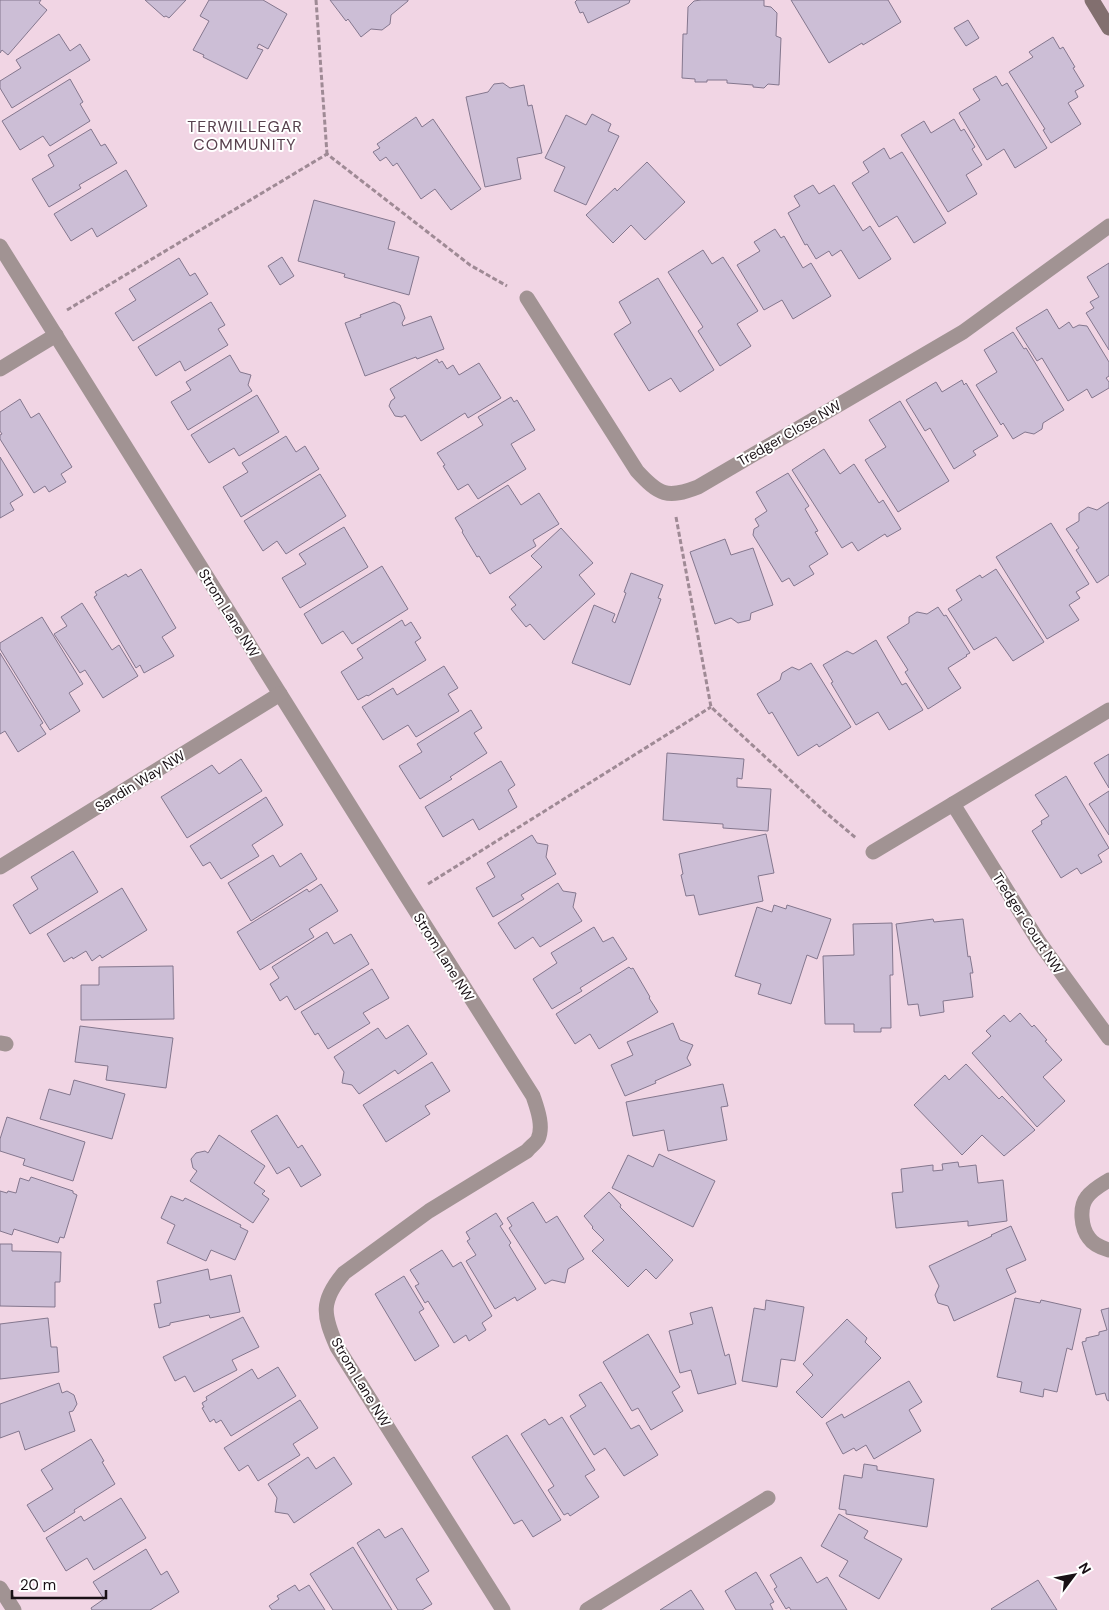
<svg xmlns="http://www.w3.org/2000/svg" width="1109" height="1610" font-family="'DM Sans',sans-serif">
  <rect width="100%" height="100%" fill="#f1d5e4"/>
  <g fill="#ccbed6" stroke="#84778e">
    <path d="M0 0H41L39 3 47 10 8 55 2 50 0 53Z"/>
    <path d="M145 0H186L169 18 166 16 164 17Z"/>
    <path d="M209 0H263L287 14 268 49 259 44 257 48 263 50 247 79 203 57 204 55 193 50 209 21 200 16Z"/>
    <path d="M330 0H408V1L391 15 390 24 382 30 371 29 361 37 348 19 346 21Z"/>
    <path d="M577 0H630L629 3 588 23 583 12 580 13 575 2Z"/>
    <path d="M701 0H764V6L771 7 777 13 776 36 781 38 779 85 768 84 764 88 753 87V85L727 83V80H707V82H695V79L682 78 683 34H687L688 7 694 1Z"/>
    <path d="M791 0H888L901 22 863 45 862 43 829 63Z"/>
    <path d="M968 20 979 38 966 46 954 28Z"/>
    <path d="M59 34 70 51 80 44 90 60 12 108 0 88V81L21 68 16 60Z"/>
    <path d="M1053 37 1060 49 1063 47 1075 67 1073 68 1084 86 1075 91 1078 97 1068 103 1081 124 1051 143 1043 130 1045 129 1009 72 1033 57 1029 52Z"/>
    <path d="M996 76 1002 86 1007 83 1047 148 1015 168 1004 149 987 160 959 113 980 100 973 89Z"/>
    <path d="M70 79 83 102 80 104 90 121 50 146 43 136 20 150 2 121Z"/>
    <path d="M503 83 510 88 524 85 528 106 532 105 542 153 517 158 521 179 485 187 466 97 488 92 494 84Z"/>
    <path d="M592 114 611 124 608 131 619 136 586 205 554 191 565 167 545 158 566 115 586 125Z"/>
    <path d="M416 117 422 127 433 119 481 189 451 210 435 189 421 199 397 163 393 166 386 157 380 161 373 152 380 148 377 144Z"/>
    <path d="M954 119 961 131 964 129 975 147 972 149 982 165 966 175 977 194 948 212 901 135 924 121 931 133Z"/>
    <path d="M91 129 101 146 105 144 117 163 79 185 81 188 49 207 32 179 54 166 48 155Z"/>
    <path d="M884 148 890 159 902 152 946 223 914 243 897 216 879 227 852 183 869 172 863 162Z"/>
    <path d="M647 162 685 202 645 240 631 225 613 243 586 215 615 188 617 191Z"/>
    <path d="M126 170 147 206 97 237 92 228 71 241 54 214Z"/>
    <path d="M813 185 819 194 834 185 863 231 870 226 891 259 859 279 841 250 832 256 829 251 816 259 807 244 805 245 788 213 800 206 794 196Z"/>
    <path d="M314 200 395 222 388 249 419 257 409 295 344 277 345 274 298 261Z"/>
    <path d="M775 229 781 238 784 236 803 268 811 263 831 296 793 319 782 300 764 310 737 265 760 251 754 242Z"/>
    <path d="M703 250 712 264 723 257 758 311 737 324 751 346 720 366 698 331 703 327 668 272Z"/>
    <path d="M282 257 294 276 280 285 268 266Z"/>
    <path d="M179 258 190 276 195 273 208 294 133 341 115 313 136 300 129 289Z"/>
    <path d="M1109 263V350L1086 313 1094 308 1090 302 1099 297 1087 277Z"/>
    <path d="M658 278 714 370 680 392 671 378 649 391 614 334 631 323 619 302Z"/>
    <path d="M211 302 225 325 218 329 228 345 185 371 180 361 156 376 138 347Z"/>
    <path d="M394 302 400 305 405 318 402 323 403 326 431 316 444 349 417 359 416 357 365 376 345 323 361 317 360 315Z"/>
    <path d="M1047 309 1059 329 1069 322 1073 328 1079 325 1087 326 1109 362V376L1106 378 1109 382V388L1092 398 1087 389 1068 401 1042 358 1037 361 1016 328Z"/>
    <path d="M1013 332 1024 349 1026 348 1064 410 1043 423 1042 429 1034 434 1025 432 1013 439 1003 423 1001 425 976 385 997 372 984 350Z"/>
    <path d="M230 355 240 372 251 375 248 385 252 391 188 430 171 402 191 390 186 382Z"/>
    <path d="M437 359 439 363 442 361 447 369 453 365 459 375 479 363 501 398 468 418 465 413 421 441 405 415 402 417 395 416 389 406 391 401 395 398 390 389Z"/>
    <path d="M962 380 964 385 966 383 998 436 973 451 976 455 954 469 930 428 925 431 906 400 936 382 942 392Z"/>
    <path d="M257 395 279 432 239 456 234 448 209 463 191 435Z"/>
    <path d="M511 397 514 402 517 400 535 430 511 444 526 469 478 499 468 484 458 490 443 466 445 465 437 453 483 425 478 417Z"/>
    <path d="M20 399 31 418 39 413 72 467 61 474 66 482 49 492 45 486 34 493 0 439V435L2 434 0 431V412Z"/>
    <path d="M900 401 949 481 898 512 865 460 886 447 869 420Z"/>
    <path d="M286 436 296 452 305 446 319 469 241 517 223 487 248 472 242 463Z"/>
    <path d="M824 449 840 474 854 464 879 503 883 500 901 529 887 537 885 534 858 551 852 542 842 548 792 470Z"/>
    <path d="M0 457 23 495 10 503 14 510 0 518Z"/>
    <path d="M788 473 809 506 805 509 818 531 815 532 828 554 809 566 814 574 794 586 789 578 782 582 753 535 754 529 759 526 755 519 767 511 756 492Z"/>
    <path d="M320 474 346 516 286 554 277 541 263 551 244 521Z"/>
    <path d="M508 485 521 505 539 493 559 524 533 540 536 546 490 574 479 556 477 557 462 532 463 531 455 518Z"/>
    <path d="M1109 502V575L1097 583 1076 550 1079 548 1066 529 1079 521V513L1088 507 1097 510Z"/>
    <path d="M1051 523 1089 584 1076 592 1080 598 1069 605 1079 620 1047 639 996 557Z"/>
    <path d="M344 527 368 567 300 608 282 578 306 564 299 554Z"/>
    <path d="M561 528 593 563 579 575 595 594 544 640 530 624 526 627 511 609 516 605 509 597 542 567 531 556Z"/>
    <path d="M725 539 731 555 753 548 773 605 751 613 750 620 738 623 731 618 715 624 690 552Z"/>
    <path d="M382 566 408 609 352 644 343 631 322 644 304 614Z"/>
    <path d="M141 569 176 628 162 637 174 656 144 673 140 665 136 668 94 597 97 595 95 592 126 574 128 577Z"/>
    <path d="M996 569 1044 642 1013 661 996 637 974 650 948 609 962 600 956 590 980 575 982 578Z"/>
    <path d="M631 573 663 585 658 598 661 599 630 685 572 663 594 605 615 614 612 621 615 623 626 593 624 592Z"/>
    <path d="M82 603 112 650 119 645 138 676 103 698 85 670 80 673 54 634 67 626 61 617Z"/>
    <path d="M938 607 944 616 946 615 970 653 966 655 967 656 948 668 961 688 928 709 905 672 908 670 887 637 909 623V617L917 612 927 614Z"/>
    <path d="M42 617 83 684 69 693 80 711 50 730 0 649V643Z"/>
    <path d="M402 620 405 626 411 622 421 638 415 642 426 660 368 696 367 695 358 700 341 672 363 658 357 649Z"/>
    <path d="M876 640 902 685 906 683 923 710 889 730 878 712 856 725 831 683 833 682 823 665 847 651 853 654Z"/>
    <path d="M0 653 43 723 40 725 46 734 18 752 5 731 0 734Z"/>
    <path d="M811 663 851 727 819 747 817 744 798 756 772 712 769 714 757 694 780 680 782 673 792 667 799 670Z"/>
    <path d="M444 666 458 688 448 694 459 711 416 737 408 725 383 740 362 707 393 688 397 695Z"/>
    <path d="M471 710 482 728 474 733 487 753 450 777 452 779 420 799 399 766 422 752 417 744Z"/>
    <path d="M667 753 744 759 742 779 737 778V787L771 789 768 831 723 828V824L663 820Z"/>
    <path d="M1109 754V788L1094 763Z"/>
    <path d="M241 759 262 791 187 838 161 797 212 765 219 774Z"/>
    <path d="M501 761 515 785 508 790 517 807 479 830 473 819 443 837 425 807Z"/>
    <path d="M1066 776 1109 848 1098 855 1102 862 1081 874 1077 868 1061 878 1032 831 1042 824 1041 821 1049 816 1035 795Z"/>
    <path d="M1109 791V835L1089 804Z"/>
    <path d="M266 797 283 825 252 845 259 856 221 879 210 862 203 866 190 846Z"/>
    <path d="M766 834 774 873 758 876 763 901 699 915 694 895 686 896 681 875 683 874 679 854Z"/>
    <path d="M532 835 537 843 548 845 546 857 556 874 521 895 524 899 493 917 476 888 495 877 487 863Z"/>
    <path d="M73 851 98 892 30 934 13 905 38 889 31 877Z"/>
    <path d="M301 853 317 879 251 921 228 883 273 855 280 867Z"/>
    <path d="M558 883 563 891 576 893 573 907 582 921 540 947 533 937 515 949 498 923Z"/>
    <path d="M321 884 338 911 309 929 314 937 260 970 237 932 307 889 309 892Z"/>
    <path d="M122 888 147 930 102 958 100 955 92 961 86 951 73 959 72 957 64 962 47 934Z"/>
    <path d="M774 905 786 909 787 905 831 919 817 959 807 955 791 1004 758 994 761 984 735 976 757 907 772 912Z"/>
    <path d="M933 919 934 922 963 919 968 957 970 956 973 973H970L973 997 943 1001 944 1012 920 1016 918 1004 908 1005 896 924Z"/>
    <path d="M892 923 893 975H890L891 1028H881V1032H854V1024H825L823 956 854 955 853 924Z"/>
    <path d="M594 927 603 942 613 937 627 959 580 988 582 991 552 1009 533 979 557 963 551 953Z"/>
    <path d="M327 932 334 944 351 934 369 964 295 1010 287 996 280 1001 270 984 279 978 272 967Z"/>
    <path d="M173 966 174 1019 81 1020V985H99V967Z"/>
    <path d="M629 967 631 969 633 968 650 997 649 998 658 1012 599 1049 590 1034 575 1044 556 1014Z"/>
    <path d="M372 969 389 998 363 1013 370 1023 328 1049 318 1033 315 1035 301 1012Z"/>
    <path d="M1020 1013 1032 1027 1034 1025 1047 1040 1045 1041 1062 1060 1043 1077 1065 1101 1037 1127 972 1053 991 1036 986 1031 1004 1015 1010 1022Z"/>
    <path d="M673 1023 680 1040 693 1045 687 1058 691 1065 655 1081 656 1083 625 1096 611 1065 633 1055 627 1042Z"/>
    <path d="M408 1025 427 1054 398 1074 395 1070 359 1094 352 1085 342 1083 344 1072 334 1057 378 1028 386 1039Z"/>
    <path d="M80 1026 173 1038 166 1088 106 1080 108 1066 75 1062Z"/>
    <path d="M432 1062 450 1091 425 1106 430 1114 386 1142 363 1105Z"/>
    <path d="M966 1064 999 1099 1002 1096 1035 1130 1004 1156 982 1135 962 1155 914 1105 945 1075 949 1080Z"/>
    <path d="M74 1080 125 1094 112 1139 40 1119 49 1089 70 1095Z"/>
    <path d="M723 1084 728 1106 721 1107 727 1140 668 1151 664 1130 633 1136 626 1102Z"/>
    <path d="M277 1115 298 1148 302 1145 321 1175 301 1187 289 1167 277 1174 251 1131Z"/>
    <path d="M7 1117 85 1142 73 1181 23 1165 25 1159 0 1151V1139Z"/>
    <path d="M219 1135 265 1166 254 1183 265 1191 262 1194 269 1199 253 1223 190 1181 197 1171 193 1168 191 1159 196 1153 205 1151 208 1153Z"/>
    <path d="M659 1154 715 1181 693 1227 612 1188 628 1155 653 1167Z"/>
    <path d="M958 1162 959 1167 976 1165 978 1183 1003 1180 1007 1221 968 1226V1221L896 1228 892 1193 903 1192 901 1169 933 1165V1171L943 1170 942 1164Z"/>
    <path d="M31 1177 73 1191V1193L77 1195 64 1238 60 1237 58 1243 14 1229 12 1235 0 1231V1191L7 1193 8 1191 16 1193 20 1178 29 1181Z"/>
    <path d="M609 1192 621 1205 620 1207 673 1260 656 1279 646 1269 628 1287 592 1251 604 1240 592 1228 593 1227 584 1216Z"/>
    <path d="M171 1196 183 1201 185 1198 241 1225 240 1227 248 1231 235 1260 211 1250 206 1261 167 1243 175 1225 161 1218Z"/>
    <path d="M533 1202 546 1223 557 1216 584 1259 568 1269 565 1283 552 1280 545 1284 509 1228 512 1226 507 1218Z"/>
    <path d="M496 1213 503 1224 500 1226 511 1243 509 1245 536 1289 517 1301 515 1297 495 1309 466 1261 476 1255 467 1241 470 1239 466 1232Z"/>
    <path d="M1011 1226 1026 1260 1006 1269 1016 1292 954 1321 948 1306 938 1303 935 1295 939 1286 929 1266 992 1236 991 1235Z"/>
    <path d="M0 1244H12V1251L61 1252 60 1282H55V1307L0 1306Z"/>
    <path d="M442 1250 453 1267 461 1262 492 1316 482 1323 486 1330 469 1341 466 1335 454 1343 428 1301 425 1303 415 1286 419 1284 410 1270Z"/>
    <path d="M208 1269 210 1280 231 1275 240 1312 210 1318 209 1315 170 1323V1325L159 1328 154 1304 161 1303 157 1281Z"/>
    <path d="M404 1276 424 1309 419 1312 439 1346 415 1361 375 1294Z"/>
    <path d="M1015 1298 1040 1303 1041 1300 1081 1309 1072 1350 1067 1348 1057 1392 1044 1389 1043 1397 1020 1392 1022 1382 997 1377Z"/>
    <path d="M766 1300 804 1307 795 1361 781 1359 777 1387 742 1381 754 1308 765 1310Z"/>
    <path d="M712 1307 725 1356 729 1354 736 1384 698 1394 691 1370 680 1373 669 1331 693 1324 690 1313Z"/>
    <path d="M1109 1308V1401L1107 1400 1105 1393 1096 1395 1082 1342 1086 1341V1338L1099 1335V1332L1107 1330 1101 1310Z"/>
    <path d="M243 1317 259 1347 232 1360 237 1370 194 1392 185 1376 175 1381 163 1357Z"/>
    <path d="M48 1318 51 1347H57L59 1372 0 1379V1324Z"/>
    <path d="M847 1319 867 1338 865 1342 881 1358 822 1418 796 1392 813 1375 803 1364Z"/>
    <path d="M648 1334 680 1387 672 1392 683 1411 651 1430 638 1408 632 1411 603 1362Z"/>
    <path d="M278 1367 296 1396 231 1436 221 1420 216 1423 214 1419 210 1422 202 1408 204 1407 202 1403 207 1400 206 1397 252 1369 258 1379Z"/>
    <path d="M909 1381 922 1402 909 1410 921 1431 874 1459 866 1445 856 1451 854 1448 843 1454 826 1423 842 1414 844 1418Z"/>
    <path d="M601 1382 631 1429 639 1425 658 1455 624 1476 605 1448 594 1455 570 1416 586 1406 579 1395Z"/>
    <path d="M59 1383 62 1393 67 1391 74 1395 77 1404 73 1411 69 1412 75 1431 25 1450 19 1431 0 1438V1404Z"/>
    <path d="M300 1400 318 1428 293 1444 300 1455 258 1481 248 1465 239 1471 224 1448Z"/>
    <path d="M562 1417 595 1470 585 1476 599 1497 570 1516 568 1513 564 1515 548 1490 554 1486 521 1434 545 1419 549 1425Z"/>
    <path d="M507 1435 561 1520 533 1537 522 1520 514 1524 472 1457Z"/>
    <path d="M91 1439 104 1461 102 1462 115 1484 74 1510 75 1512 44 1532 27 1505 53 1489 41 1470Z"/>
    <path d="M308 1457 316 1469 334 1457 352 1484 294 1523 288 1514 275 1512 277 1498 268 1484Z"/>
    <path d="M864 1464 877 1466V1470L934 1479 927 1527 846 1514V1510L839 1509 844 1475 862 1478Z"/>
    <path d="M121 1498 146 1538 94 1570 87 1558 66 1571 46 1538 81 1516 84 1521Z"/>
    <path d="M839 1514 868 1531 864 1538 902 1559 879 1599 839 1576 848 1561 821 1546Z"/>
    <path d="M402 1528 429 1571 416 1579 432 1604 422 1610H398L357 1543 379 1529 385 1538Z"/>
    <path d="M353 1547 392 1610H333L310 1574Z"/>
    <path d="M146 1549 161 1575 167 1571 179 1592 150 1610H92L91 1608 104 1599 93 1582Z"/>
    <path d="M801 1557 817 1583 827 1577 847 1610H791L789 1607 786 1609 774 1589 777 1587 770 1575Z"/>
    <path d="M756 1572 774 1602 770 1604 773 1610H736L725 1591Z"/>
    <path d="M1038 1580 1057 1610H992L991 1609Z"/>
    <path d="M295 1585 299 1591 309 1585 325 1610H272L269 1606 279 1599 277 1596Z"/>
    <path d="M691 1590 704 1610H660Z"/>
  </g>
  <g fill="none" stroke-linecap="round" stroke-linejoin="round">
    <g stroke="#9f8a95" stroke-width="3" stroke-dasharray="5 2.5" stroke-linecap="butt">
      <path d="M316 0 327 154"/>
      <path d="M67 310 327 154 470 265 507 286"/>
      <path d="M676 517 711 707 825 812 856 838"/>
      <path d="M428 884 711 707"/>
    </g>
    <g stroke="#a19393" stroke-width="15">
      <path d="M0 246 407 897 533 1096C537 1108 544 1126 538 1139 536 1143 530 1147 527 1151L429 1211 344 1273C320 1301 323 1315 337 1347L503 1610"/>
      <path d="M527 298 637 471C659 495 667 499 698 487L963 332 1109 226"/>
      <path d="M0 369 56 335"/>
      <path d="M953 804 1109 710"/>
      <path d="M873 852 953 804 1039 942 1109 1038"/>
      <path d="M0 867 280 694"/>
      <path d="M0 1043 6 1044"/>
      <path d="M1109 1180C1101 1185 1093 1189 1087 1197 1079 1207 1081 1228 1089 1238 1093 1244 1102 1248 1109 1250"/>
      <path d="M0 1588 14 1610"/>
      <path d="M587 1610 768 1498"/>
    </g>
    <path stroke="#826f6f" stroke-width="15" d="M1092 0 1109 28"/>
  </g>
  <g text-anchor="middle" stroke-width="4" stroke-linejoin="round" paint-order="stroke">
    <g font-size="14" fill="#191015" stroke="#fff">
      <text transform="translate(789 433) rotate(-30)" y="5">Tredger Close NW</text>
      <text transform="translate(229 613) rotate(58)" y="5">Strom Lane NW</text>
      <text transform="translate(140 781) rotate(-32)" y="5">Sandin Way NW</text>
      <text transform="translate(1028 923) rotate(57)" y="5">Tredger Court NW</text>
      <text transform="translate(444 957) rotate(58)" y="5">Strom Lane NW</text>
      <text transform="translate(361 1382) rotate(59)" y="5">Strom Lane NW</text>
    </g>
    <g font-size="16" letter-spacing="1" fill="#57404d" stroke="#fff">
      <text x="245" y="132">TERWILLEGAR<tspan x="245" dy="18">COMMUNITY</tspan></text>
    </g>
  </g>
  <g transform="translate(1074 1575) rotate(58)" stroke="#ffffff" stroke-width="4" paint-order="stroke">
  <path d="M0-4L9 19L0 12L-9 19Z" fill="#191015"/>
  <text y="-8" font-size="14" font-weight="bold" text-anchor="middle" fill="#191015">N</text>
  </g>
  <path d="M12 1590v8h94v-8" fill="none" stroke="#191015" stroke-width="2.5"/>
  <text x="20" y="1590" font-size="15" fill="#191015" stroke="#ffffff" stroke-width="4" paint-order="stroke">20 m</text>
</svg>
